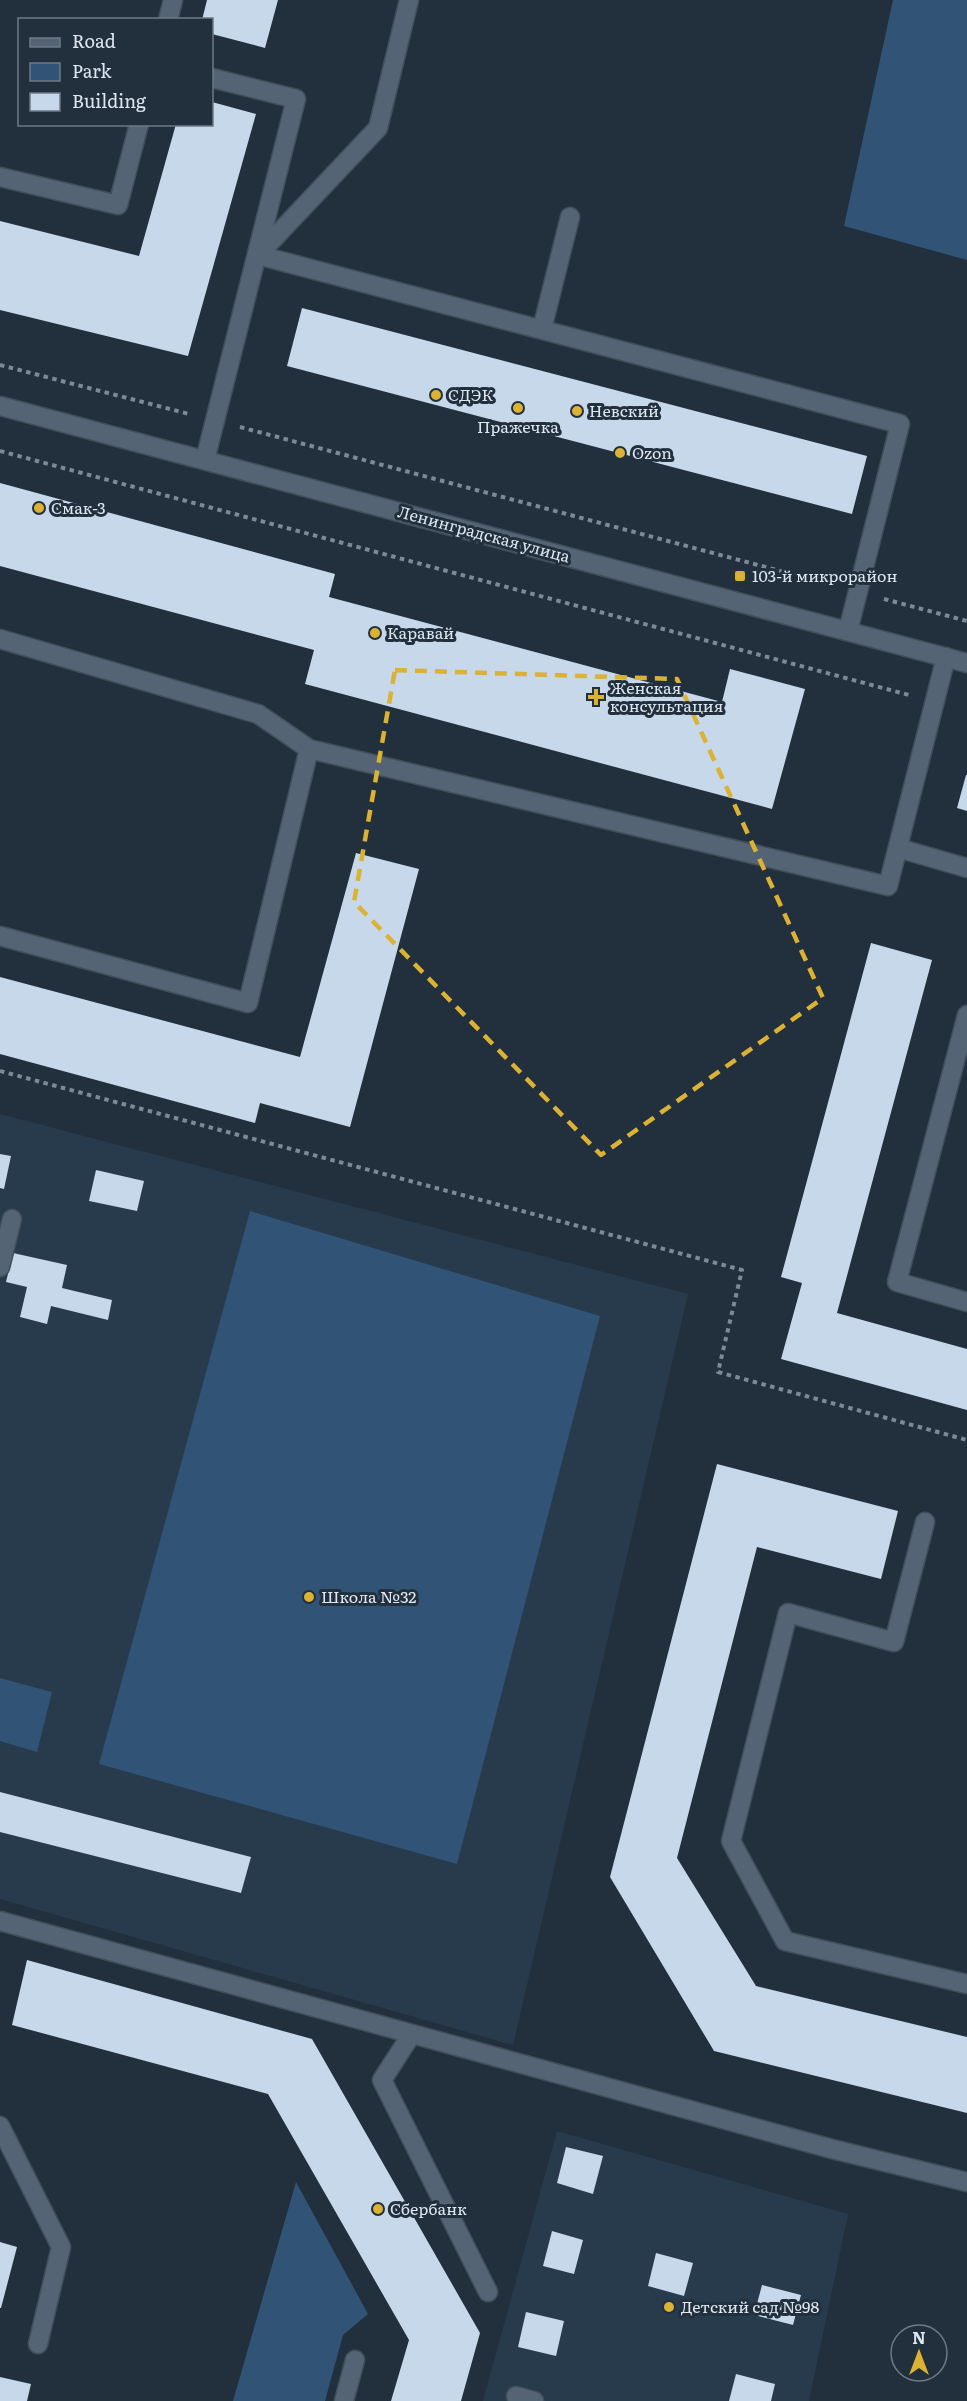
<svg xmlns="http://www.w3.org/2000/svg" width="967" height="2401" font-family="Literata,serif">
  <rect width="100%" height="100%" fill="#22303e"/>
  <g fill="#273b4d">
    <path d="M0 1114 688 1294 513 2045 0 1899Z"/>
    <path d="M557 2131 848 2214 809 2401H483Z"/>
  </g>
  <g fill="#305376">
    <path d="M893 0H967V260L844 226Z"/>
    <path d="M250 1211 600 1316 457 1864 99 1764Z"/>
    <path d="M0 1678 52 1692 37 1752 0 1741Z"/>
    <path d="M296 2182 368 2314 343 2335 325 2401H233Z"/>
  </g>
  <g fill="#c6d8ea">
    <path d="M207 0H278L265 48 212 34V20H202Z"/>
    <path d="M212 102 256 114 188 356 0 310V221L139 256 176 124H212Z"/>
    <path d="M302 308 867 456 852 514 287 366Z"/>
    <path d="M0 483 335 574 329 597 722 702 730 669 805 689 772 809 305 684 314 650 0 566Z"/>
    <path d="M966 775H967V811L957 808Z"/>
    <path d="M356 853 419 869 350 1127 260 1103 255 1123 0 1054V977L300 1057Z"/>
    <path d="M871 943 932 960 837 1313 967 1349V1410L781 1359 802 1283 781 1277Z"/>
    <path d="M0 1154 11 1156 4 1189 0 1188Z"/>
    <path d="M96 1170 144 1181 137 1211 89 1201Z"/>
    <path d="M13 1253 67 1265 62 1288 112 1300 108 1320 51 1306 47 1324 20 1317 27 1287 6 1282Z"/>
    <path d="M717 1464 898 1511 881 1579 757 1547 677 1858 756 1986 967 2037V2113L714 2051 610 1877Z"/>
    <path d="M0 1792 251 1857 241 1893 0 1832Z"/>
    <path d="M27 1960 312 2039 480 2333 461 2401H391L409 2340 268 2094 12 2025Z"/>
    <path d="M566 2147 603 2156 593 2194 557 2183Z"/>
    <path d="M552 2231 583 2240 574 2274 543 2266Z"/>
    <path d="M0 2242 17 2247 1 2308H0Z"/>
    <path d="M656 2253 693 2263 684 2296 648 2286Z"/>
    <path d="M762 2285 801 2295 793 2325 754 2315Z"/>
    <path d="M526 2312 564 2321 556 2356 518 2347Z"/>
    <path d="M736 2374 775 2384 771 2401H729Z"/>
    <path d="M0 2377 31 2384 27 2401H0Z"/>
  </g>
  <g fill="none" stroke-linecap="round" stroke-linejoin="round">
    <g stroke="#414e5a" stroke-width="21">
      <g id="lane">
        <path d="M409 0 378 128 258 255 900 424 848 631"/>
        <path d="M168 20 173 0"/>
        <path d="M0 177 118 205 139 124"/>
        <path d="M542 329 570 217"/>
        <path d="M205 460 296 99 212 78"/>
        <path d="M0 639 258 714 309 749"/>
        <path d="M898 848 967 868"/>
        <path d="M0 936 248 1003 309 749 888 886 946 657"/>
        <path d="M967 1015 897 1282 967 1302"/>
        <path d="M0 1267 12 1219"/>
        <path d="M925 1522 894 1642 788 1613 731 1841 785 1941 967 1984"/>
        <path d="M0 1921 832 2149 967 2182"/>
        <path d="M411 2035 382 2080 488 2292"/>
        <path d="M0 2126 61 2247 38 2344"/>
        <path d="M516 2396 534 2401"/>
        <path d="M344 2401 355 2360"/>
      </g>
    </g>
    <g stroke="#414e5a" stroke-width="21">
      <path id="secondary" d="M0 406 967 663"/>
    </g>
    <g stroke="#7e8995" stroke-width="4" stroke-dasharray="4.5 4.5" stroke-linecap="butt">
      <path d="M0 365 189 414"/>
      <path d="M240 427 833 585"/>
      <path d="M0 451 909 695"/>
      <path d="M884 599 967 621"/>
      <path d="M0 1071 742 1270 718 1372 967 1440"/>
    </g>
    <use href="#lane" stroke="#546474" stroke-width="18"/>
    <use href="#secondary" stroke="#546474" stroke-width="18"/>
  </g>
  <path fill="none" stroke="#dbb233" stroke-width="4.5" stroke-dasharray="12 8" stroke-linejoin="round" d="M395 670 677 679 823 998 601 1155 354 902Z"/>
  <g fill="#dbb233" stroke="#22303e" stroke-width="2">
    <circle cx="436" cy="395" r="6"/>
    <circle cx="518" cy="408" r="6"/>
    <circle cx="577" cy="411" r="6"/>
    <circle cx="620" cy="453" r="6"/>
    <circle cx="39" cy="508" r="6"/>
    <rect x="734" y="570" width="12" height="12" rx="3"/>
    <circle cx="375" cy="633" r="6"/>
    <path d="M593 688h6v6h6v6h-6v6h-6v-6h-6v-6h6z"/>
    <circle cx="309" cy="1597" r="6"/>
    <circle cx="378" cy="2209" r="6"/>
    <circle cx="669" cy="2307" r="6"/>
  </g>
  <g text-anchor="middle" stroke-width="6" stroke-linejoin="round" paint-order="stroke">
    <g font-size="16" fill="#dee7f0" stroke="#22303e" text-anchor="start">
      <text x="448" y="401">СДЭК</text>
      <text x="589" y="417">Невский</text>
      <text x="518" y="433" text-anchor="middle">Пражечка</text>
      <text x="632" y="459">Ozon</text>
      <text x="51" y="514">Смак-3</text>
      <text x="752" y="582">103-й микрорайон</text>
      <text x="387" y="639">Каравай</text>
      <text x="610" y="694">Женская<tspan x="610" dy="18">консультация</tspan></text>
      <text x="321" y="1603">Школа №32</text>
      <text x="390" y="2215">Сбербанк</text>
      <text x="681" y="2313">Детский сад №98</text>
    </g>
    <g font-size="16" fill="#dee7f0" stroke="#22303e">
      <text transform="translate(484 534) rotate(15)" y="6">Ленинградская улица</text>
    </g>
  </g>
  <rect x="18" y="18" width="195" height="108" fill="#22303e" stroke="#6d7985" stroke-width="1.5"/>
  <rect x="30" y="38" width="30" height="9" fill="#546474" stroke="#6d7985" stroke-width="1.5"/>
  <text x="72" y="48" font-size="18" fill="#dee7f0">Road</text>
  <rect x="30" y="63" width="30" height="18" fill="#305376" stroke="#6d7985" stroke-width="1.5"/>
  <text x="72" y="78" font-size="18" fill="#dee7f0">Park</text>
  <rect x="30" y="93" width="30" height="18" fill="#c6d8ea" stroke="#6d7985" stroke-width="1.5"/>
  <text x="72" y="108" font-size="18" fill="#dee7f0">Building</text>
  <g transform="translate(919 2353)"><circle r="28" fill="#22303e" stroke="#6d7985" stroke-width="1.5"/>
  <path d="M0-4.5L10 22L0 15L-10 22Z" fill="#dbb233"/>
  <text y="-9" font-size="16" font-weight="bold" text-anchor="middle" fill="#dee7f0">N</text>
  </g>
</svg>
